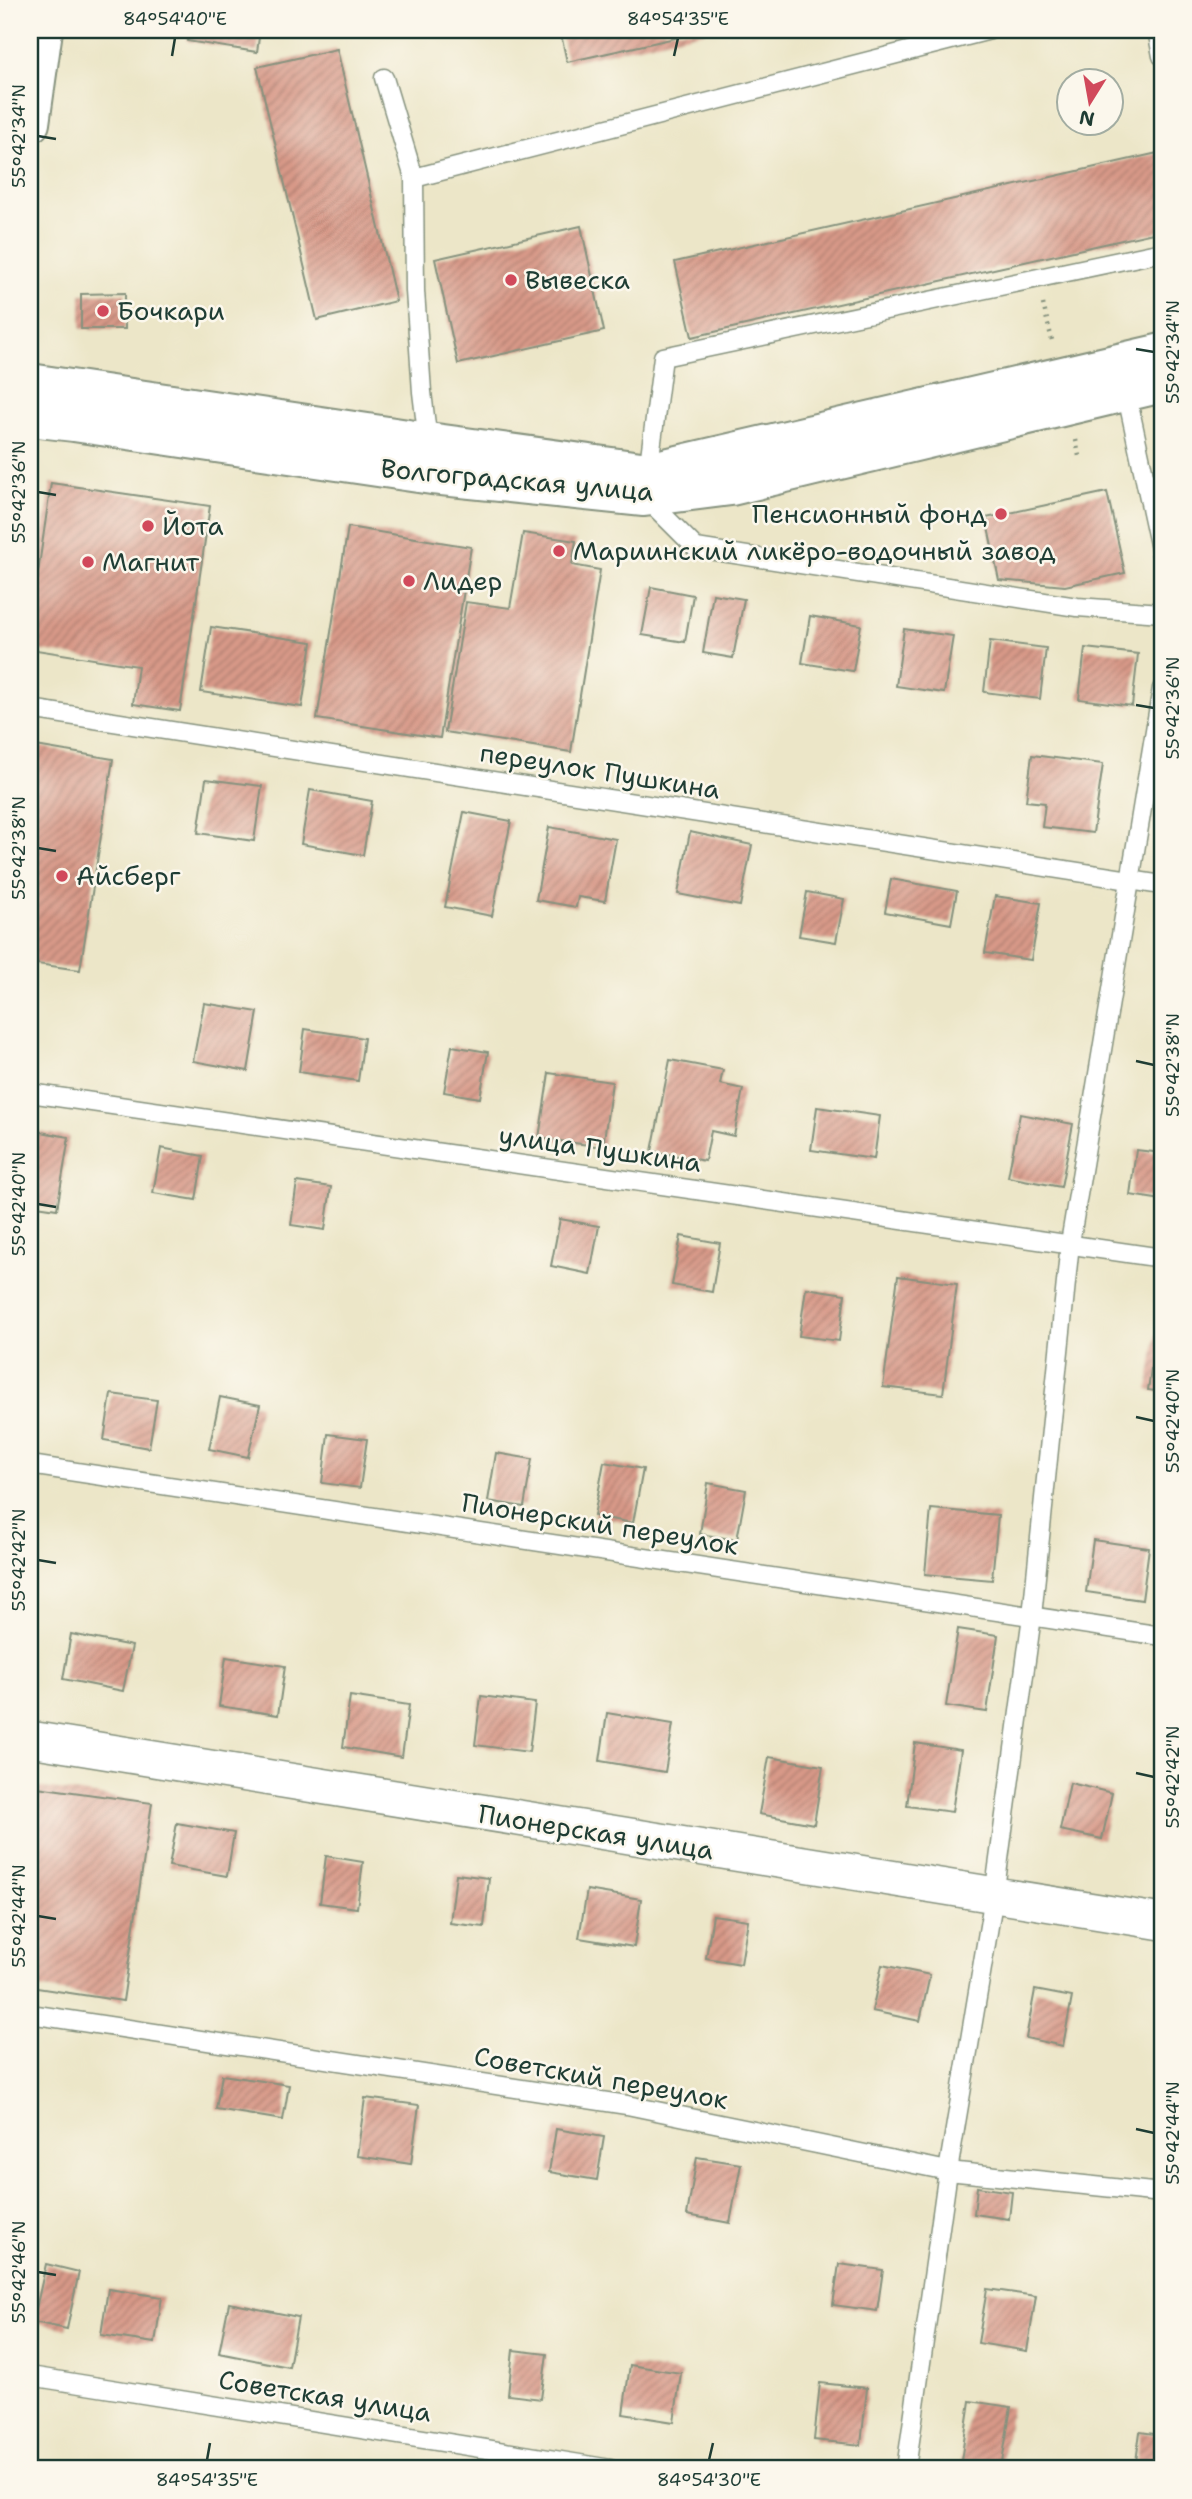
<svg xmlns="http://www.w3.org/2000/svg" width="1192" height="2499" font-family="'Shantell Sans',sans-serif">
  <defs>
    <pattern id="building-hatch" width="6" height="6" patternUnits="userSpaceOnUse" patternTransform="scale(1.75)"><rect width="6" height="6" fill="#d89988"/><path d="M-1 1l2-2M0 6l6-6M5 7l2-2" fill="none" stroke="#af7e70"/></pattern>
  </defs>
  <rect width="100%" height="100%" fill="#fbf7ec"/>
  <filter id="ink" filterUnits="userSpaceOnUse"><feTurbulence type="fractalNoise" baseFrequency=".0143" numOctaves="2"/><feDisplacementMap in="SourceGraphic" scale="14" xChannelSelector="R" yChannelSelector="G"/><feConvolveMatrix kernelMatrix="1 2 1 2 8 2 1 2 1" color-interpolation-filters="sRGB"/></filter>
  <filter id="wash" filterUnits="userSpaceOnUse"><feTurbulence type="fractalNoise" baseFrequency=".00686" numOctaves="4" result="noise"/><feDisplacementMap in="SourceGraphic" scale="28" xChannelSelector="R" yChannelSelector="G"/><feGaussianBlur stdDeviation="1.57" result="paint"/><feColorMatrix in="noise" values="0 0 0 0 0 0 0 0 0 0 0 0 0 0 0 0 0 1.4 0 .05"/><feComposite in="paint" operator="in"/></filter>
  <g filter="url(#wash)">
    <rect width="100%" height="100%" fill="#ece6c8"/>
    <g id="blocks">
      <g fill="url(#building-hatch)">
        <path d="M189 30H260L257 52 187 41Z"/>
        <path d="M560 30H707V31L567 62Z"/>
        <path d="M337 49 396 301 317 320 257 67Z"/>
        <path d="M1162 152V231L692 337 675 262Z"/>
        <path d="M581 226 604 331 458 364 435 259Z"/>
        <path d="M125 293V329H81V294Z"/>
        <path d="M51 483 210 506 180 711 133 704 138 666 30 649V628Z"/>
        <path d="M1107 492 1125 573 1065 586 999 580 986 518Z"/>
        <path d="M348 527 471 547 440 738 317 719Z"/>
        <path d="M523 533 576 541 572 565 600 570 571 752 445 732 466 602 510 608Z"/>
        <path d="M651 587 693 595 685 642 642 635Z"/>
        <path d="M713 594 744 599 733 658 703 653Z"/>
        <path d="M810 616 861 625 853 671 802 663Z"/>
        <path d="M211 627 312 642 302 707 201 692Z"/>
        <path d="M904 629 953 636 944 693 896 686Z"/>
        <path d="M990 641 1046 648 1040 699 984 692Z"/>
        <path d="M1085 648 1138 654 1132 706 1079 699Z"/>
        <path d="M36 746 113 759 80 970 30 963V789Z"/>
        <path d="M1032 755 1103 764 1093 833 1042 827 1045 803 1026 801Z"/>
        <path d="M206 779 262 786 254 841 198 833Z"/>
        <path d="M310 790 372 801 363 855 301 844Z"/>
        <path d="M464 812 511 821 492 916 445 907Z"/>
        <path d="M549 827 616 839 605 901 578 897 576 907 536 900Z"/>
        <path d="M690 832 752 845 740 906 678 894Z"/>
        <path d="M891 879 957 891 951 924 885 912Z"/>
        <path d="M807 892 844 899 836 942 799 936Z"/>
        <path d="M995 896 1041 903 1031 960 985 953Z"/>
        <path d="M1161 933H1162V968L1155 967Z"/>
        <path d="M204 1003 258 1012 248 1071 193 1061Z"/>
        <path d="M305 1029 364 1038 358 1081 299 1072Z"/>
        <path d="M452 1046 488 1052 480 1098 444 1092Z"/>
        <path d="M670 1060 723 1070 720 1084 743 1089 734 1136 711 1131 705 1161 652 1151Z"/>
        <path d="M549 1073 612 1082 603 1147 539 1138Z"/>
        <path d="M817 1107 880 1116 874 1159 811 1150Z"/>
        <path d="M1020 1114 1073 1124 1061 1187 1008 1177Z"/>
        <path d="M30 1130 69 1137 57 1209 30 1205Z"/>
        <path d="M161 1148 203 1156 196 1200 153 1193Z"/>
        <path d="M1136 1150 1162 1153V1200L1130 1195Z"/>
        <path d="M297 1182 331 1187 325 1230 291 1225Z"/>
        <path d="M560 1219 599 1226 590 1274 551 1266Z"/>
        <path d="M681 1236 720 1243 712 1292 672 1285Z"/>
        <path d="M898 1276 957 1284 943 1394 883 1387Z"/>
        <path d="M806 1288 845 1294 839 1341 799 1336Z"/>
        <path d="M1156 1335 1162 1336V1392L1148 1390Z"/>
        <path d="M111 1394 157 1400 149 1448 104 1440Z"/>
        <path d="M220 1397 260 1405 248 1457 209 1449Z"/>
        <path d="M328 1434 367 1439 360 1488 322 1483Z"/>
        <path d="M496 1453 532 1459 524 1507 488 1501Z"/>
        <path d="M604 1462 643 1469 633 1523 594 1516Z"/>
        <path d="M708 1483 746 1490 737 1540 700 1534Z"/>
        <path d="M931 1509 998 1515 992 1580 925 1574Z"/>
        <path d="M1093 1540 1149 1548 1142 1600 1086 1592Z"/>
        <path d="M958 1629 998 1635 987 1712 946 1706Z"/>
        <path d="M71 1634 132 1646 123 1691 63 1679Z"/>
        <path d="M226 1657 285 1666 278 1715 219 1706Z"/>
        <path d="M350 1696 409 1705 402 1757 343 1747Z"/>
        <path d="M481 1696 535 1703 529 1752 475 1745Z"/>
        <path d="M607 1713 673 1724 665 1772 600 1761Z"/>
        <path d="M915 1743 961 1750 952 1812 907 1806Z"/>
        <path d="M769 1757 823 1766 814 1824 759 1814Z"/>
        <path d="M1070 1783 1112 1793 1102 1839 1060 1830Z"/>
        <path d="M30 1786 152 1803 123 2001 30 1987Z"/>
        <path d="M177 1823 234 1833 227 1876 169 1866Z"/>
        <path d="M326 1856 363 1862 357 1908 320 1903Z"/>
        <path d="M456 1874 489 1878 484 1927 450 1923Z"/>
        <path d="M587 1890 641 1899 634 1947 579 1938Z"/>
        <path d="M713 1915 748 1920 741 1964 706 1958Z"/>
        <path d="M882 1965 930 1975 920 2021 872 2011Z"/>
        <path d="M1035 1990 1072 1997 1063 2046 1026 2038Z"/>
        <path d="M222 2075 289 2085 283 2120 216 2109Z"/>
        <path d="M365 2098 419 2105 411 2164 357 2156Z"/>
        <path d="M556 2129 604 2137 597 2180 549 2172Z"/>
        <path d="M697 2157 741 2164 730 2223 687 2215Z"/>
        <path d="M977 2187 1012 2192 1009 2219 974 2214Z"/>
        <path d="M46 2264 79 2272 67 2329 33 2322Z"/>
        <path d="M839 2264 883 2270 877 2311 833 2305Z"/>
        <path d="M108 2289 162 2297 155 2343 101 2335Z"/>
        <path d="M987 2289 1036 2296 1027 2351 978 2343Z"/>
        <path d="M229 2303 298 2317 289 2367 219 2353Z"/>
        <path d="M513 2350 547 2354 541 2399 508 2395Z"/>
        <path d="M630 2365 681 2373 674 2422 623 2414Z"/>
        <path d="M820 2383 867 2388 861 2445 814 2440Z"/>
        <path d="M970 2401 1011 2407 1001 2468 961 2461Z"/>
        <path d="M30 2421 39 2423 31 2466H30Z"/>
        <path d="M1140 2432 1162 2435V2469H1135Z"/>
        <path d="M235 2461 280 2468V2469H233Z"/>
      </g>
    </g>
  </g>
  <g filter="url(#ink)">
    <use href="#blocks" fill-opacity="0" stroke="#86927e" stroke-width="2"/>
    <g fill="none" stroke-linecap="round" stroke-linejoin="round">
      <g stroke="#86927e" stroke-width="21">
        <g id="service">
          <path d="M1157 30 1162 56"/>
          <path d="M384 78 414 178 415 291 422 392 428 442"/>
          <path d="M414 178 990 30"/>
          <path d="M1125 387 1162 558"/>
          <path d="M648 472 663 357 1162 252"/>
          <path d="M647 499 696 548 1077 607 1162 613"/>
          <path d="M30 709 1162 885"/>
          <path d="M30 1093 1162 1258"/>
          <path d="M30 1465 1162 1636"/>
          <path d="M30 2014 627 2105 948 2171 1162 2193"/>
          <path d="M30 2376 611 2469"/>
          <path d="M906 2469 948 2171 994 1896 1032 1616 1070 1243 1162 688"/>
        </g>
      </g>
      <g stroke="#86927e" stroke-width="38">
        <path id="minor" d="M30 1739 1162 1922"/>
      </g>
      <g stroke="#86927e" stroke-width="42">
        <path id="tertiary" d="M30 123 43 30"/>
      </g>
      <g stroke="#86927e" stroke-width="42">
        <g id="secondary">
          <path d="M30 383 428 442 648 472 1162 353"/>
          <path d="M30 417 74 422 432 475 644 497 731 486 1162 383"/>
        </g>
      </g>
      <g stroke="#86927e" stroke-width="4.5" stroke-dasharray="2 5" stroke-linecap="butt">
        <path d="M1043 304 1052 340"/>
        <path d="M1076 440 1079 456"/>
      </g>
      <use href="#service" stroke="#fff" stroke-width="18"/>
      <use href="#minor" stroke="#fff" stroke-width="35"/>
      <use href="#tertiary" stroke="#fff" stroke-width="38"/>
      <use href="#secondary" stroke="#fff" stroke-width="38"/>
    </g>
  </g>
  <path fill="none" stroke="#1f3d34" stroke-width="2.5" d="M172 56 175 38M674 56 678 38M38 136 56 139M1136 349 1154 352M38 492 56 495M1136 705 1154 708M38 848 56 851M1136 1061 1154 1065M38 1204 56 1207M1136 1417 1154 1421M38 1560 56 1563M1136 1773 1154 1777M38 1916 56 1919M1136 2129 1154 2133M38 2272 56 2275M207 2460 210 2443M709 2460 713 2443"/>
  <g fill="#d1495b" stroke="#fbf7ec" stroke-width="2.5">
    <circle cx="511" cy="280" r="7"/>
    <circle cx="103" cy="311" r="7"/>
    <circle cx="1001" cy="514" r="7"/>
    <circle cx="148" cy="526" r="7"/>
    <circle cx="559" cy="551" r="7"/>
    <circle cx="88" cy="562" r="7"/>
    <circle cx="409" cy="581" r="7"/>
    <circle cx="62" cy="876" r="7"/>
  </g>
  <g text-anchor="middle" stroke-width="5" stroke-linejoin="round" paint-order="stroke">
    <g font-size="26" fill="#1f3d34" stroke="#fbf7ec" text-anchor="start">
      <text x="525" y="289">Вывеска</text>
      <text x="117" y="320">Бочкари</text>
      <text x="987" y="523" text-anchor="end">Пенсионный фонд</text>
      <text x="162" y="535">Йота</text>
      <text x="573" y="560">Мариинский ликёро-водочный завод</text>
      <text x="102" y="571">Магнит</text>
      <text x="423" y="590">Лидер</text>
      <text x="76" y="885">Айсберг</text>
    </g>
    <g font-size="26" fill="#1f3d34" stroke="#fbf7ec">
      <text transform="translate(517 480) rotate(5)" y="9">Волгоградская улица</text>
      <text transform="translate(600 771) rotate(9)" y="9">переулок Пушкина</text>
      <text transform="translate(600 1149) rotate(8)" y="9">улица Пушкина</text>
      <text transform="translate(600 1524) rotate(9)" y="9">Пионерский переулок</text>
      <text transform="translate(596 1832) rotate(9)" y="9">Пионерская улица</text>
      <text transform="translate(601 2078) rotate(10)" y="9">Советский переулок</text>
      <text transform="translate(325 2396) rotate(9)" y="9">Советская улица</text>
    </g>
  </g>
  <rect width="1192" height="2499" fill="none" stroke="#fbf7ec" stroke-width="77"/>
  <g transform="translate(1090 102) rotate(191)"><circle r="33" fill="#fbf7ec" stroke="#a3ada2" stroke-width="2"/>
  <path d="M0-5L12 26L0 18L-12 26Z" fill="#d1495b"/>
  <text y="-10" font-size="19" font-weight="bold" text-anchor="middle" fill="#1f3d34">N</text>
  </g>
  <rect x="38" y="38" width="1116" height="2422" fill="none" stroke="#1f3d34" stroke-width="2.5"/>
  <g font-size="18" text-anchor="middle" fill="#1f3d34">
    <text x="175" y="25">84°54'40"E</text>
    <text x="678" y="25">84°54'35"E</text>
    <text transform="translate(19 136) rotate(-90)" y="6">55°42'34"N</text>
    <text transform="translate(1173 352) rotate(-90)" y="6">55°42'34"N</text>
    <text transform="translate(19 492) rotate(-90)" y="6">55°42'36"N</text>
    <text transform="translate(1173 708) rotate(-90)" y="6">55°42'36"N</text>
    <text transform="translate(19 848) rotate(-90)" y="6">55°42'38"N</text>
    <text transform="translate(1173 1065) rotate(-90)" y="6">55°42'38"N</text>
    <text transform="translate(19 1204) rotate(-90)" y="6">55°42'40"N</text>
    <text transform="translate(1173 1421) rotate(-90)" y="6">55°42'40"N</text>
    <text transform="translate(19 1560) rotate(-90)" y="6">55°42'42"N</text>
    <text transform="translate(1173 1777) rotate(-90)" y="6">55°42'42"N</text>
    <text transform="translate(19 1916) rotate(-90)" y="6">55°42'44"N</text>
    <text transform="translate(1173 2133) rotate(-90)" y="6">55°42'44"N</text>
    <text transform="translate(19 2272) rotate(-90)" y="6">55°42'46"N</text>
    <text x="207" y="2486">84°54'35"E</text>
    <text x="709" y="2486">84°54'30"E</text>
  </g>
</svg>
